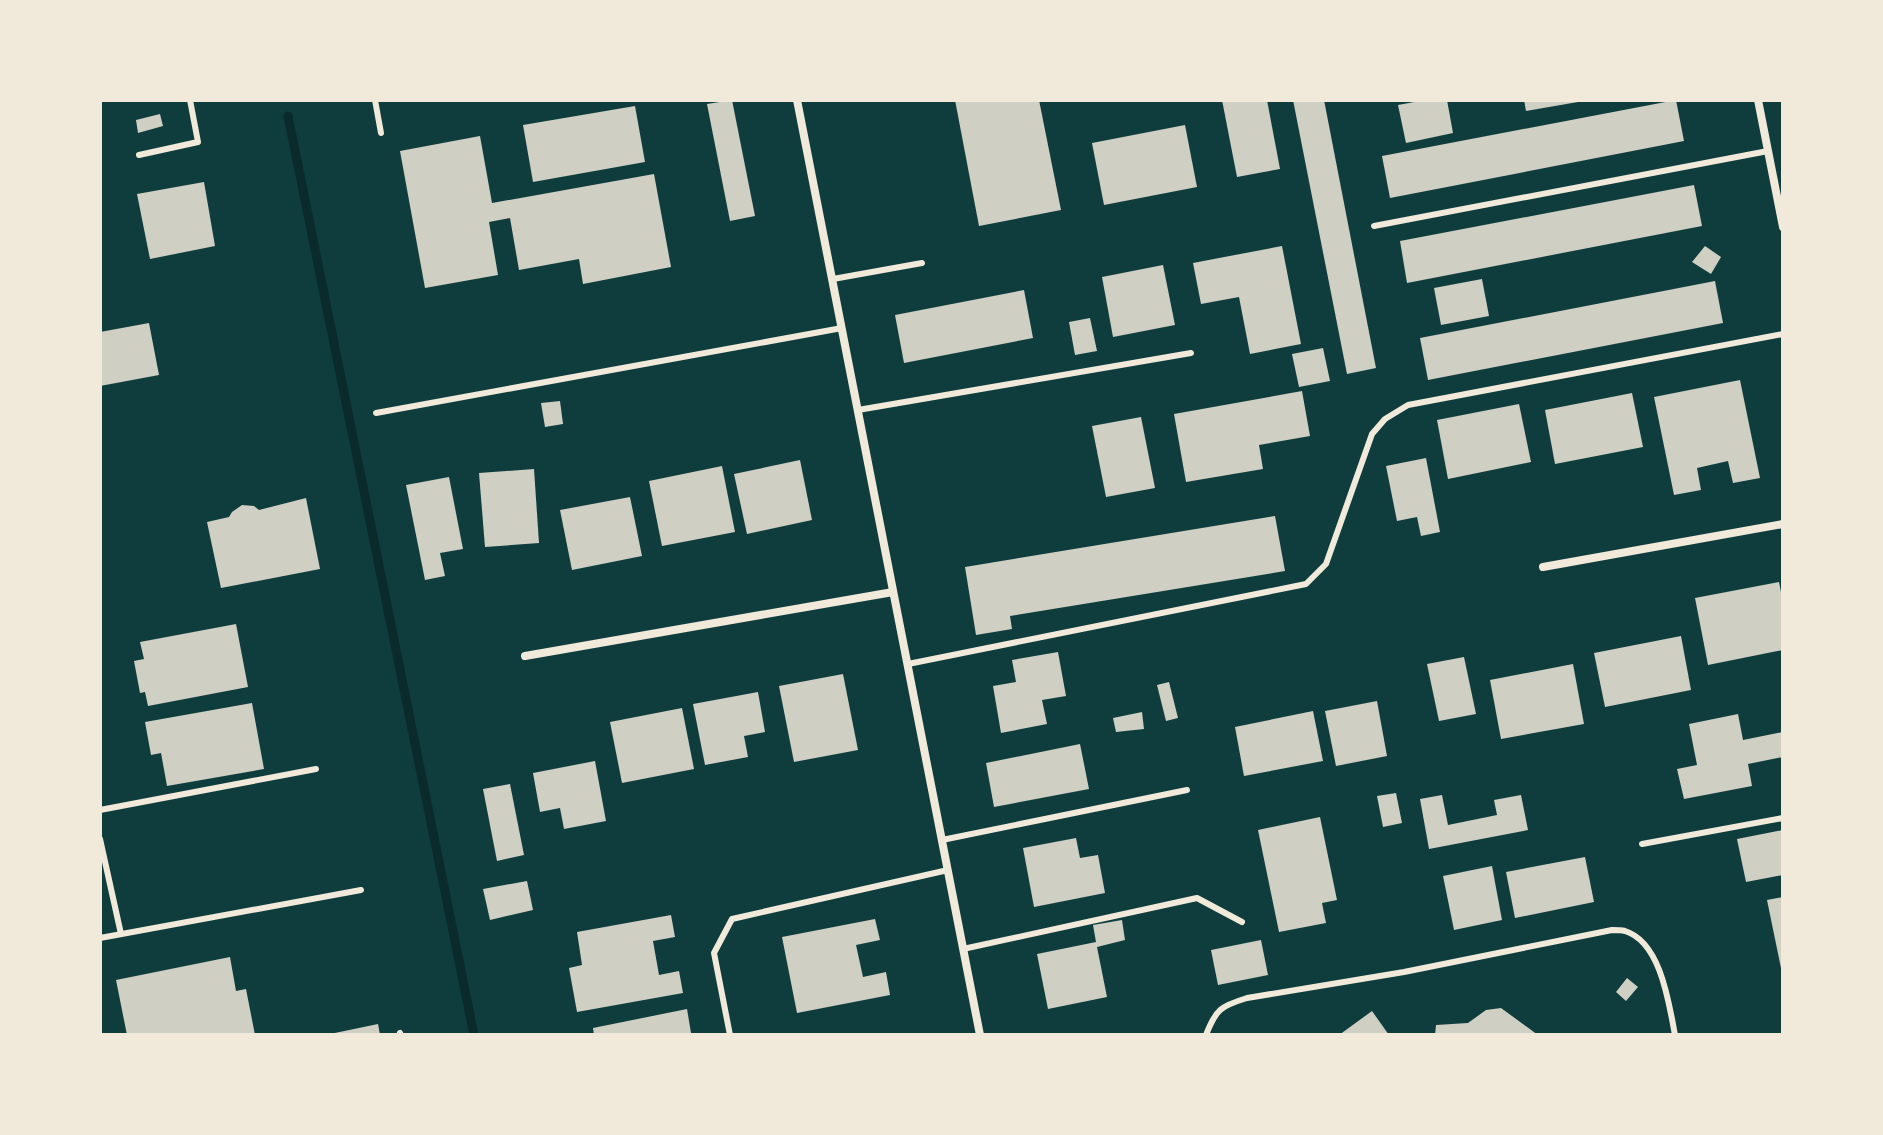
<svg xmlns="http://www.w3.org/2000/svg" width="1883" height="1135" font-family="Montserrat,sans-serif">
  <rect width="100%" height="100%" fill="#0f3d3e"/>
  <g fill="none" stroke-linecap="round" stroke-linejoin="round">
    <path stroke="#0a2a2b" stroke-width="9" d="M288 116 474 1035"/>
  </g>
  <g fill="#cfcfc3">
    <path d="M732 100 755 216 730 221 707 104Z"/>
    <path d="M955 100H1039L1061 210 979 226Z"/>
    <path d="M1222 100H1267L1280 169 1237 177Z"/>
    <path d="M1293 100H1324L1376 368 1347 374Z"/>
    <path d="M1425 100H1447L1453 133 1406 143 1398 105Z"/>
    <path d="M1524 100H1578V102L1526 111Z"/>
    <path d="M1676 100 1684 141 1390 198 1382 156Z"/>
    <path d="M635 106 645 162 533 182 523 125Z"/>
    <path d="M160 114 163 126 138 133 136 120Z"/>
    <path d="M1185 125 1197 187 1104 205 1092 143Z"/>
    <path d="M480 136 492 203 654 174 671 267 583 284 579 259 519 270 510 218 489 222 498 275 425 288 400 151Z"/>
    <path d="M204 182 215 246 150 259 137 194Z"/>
    <path d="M1694 185 1702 226 1407 283 1400 241Z"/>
    <path d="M1282 246 1301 344 1250 354 1239 297 1201 304 1193 263Z"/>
    <path d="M1705 246 1721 257 1711 274 1692 262Z"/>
    <path d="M1163 265 1175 325 1113 337 1102 277Z"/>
    <path d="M1482 279 1489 316 1441 325 1434 288Z"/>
    <path d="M1715 281 1723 323 1428 380 1420 338Z"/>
    <path d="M1024 290 1033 338 904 363 895 315Z"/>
    <path d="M1090 318 1097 351 1075 355 1069 322Z"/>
    <path d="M149 323 159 375 100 386V332Z"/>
    <path d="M1323 348 1330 381 1299 387 1292 354Z"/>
    <path d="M1740 380 1760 478 1733 483 1728 461 1697 468 1701 490 1674 495 1654 397Z"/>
    <path d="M1302 391 1310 436 1259 445 1263 469 1186 482 1174 414Z"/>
    <path d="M1632 393 1643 447 1555 464 1545 410Z"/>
    <path d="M560 401 563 424 545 427 541 403Z"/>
    <path d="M1519 404 1531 462 1448 479 1437 420Z"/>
    <path d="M1141 417 1155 488 1106 497 1092 426Z"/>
    <path d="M1426 458 1440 532 1421 536 1417 517 1397 521 1386 466Z"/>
    <path d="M800 460 812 520 747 534 734 474Z"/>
    <path d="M722 466 735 532 662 546 649 481Z"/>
    <path d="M534 469 539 543 485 547 479 473Z"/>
    <path d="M449 477 463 549 440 553 445 576 425 580 406 485Z"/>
    <path d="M630 497 642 556 572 570 560 510Z"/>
    <path d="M306 498 320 569 221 588 207 522 229 517 232 512 242 505 254 506 259 510Z"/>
    <path d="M1275 516 1285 571 1010 616 1012 629 976 635 965 567Z"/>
    <path d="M1779 582 1783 602V650L1708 665 1695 598Z"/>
    <path d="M236 624 248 687 148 706 145 692 140 693 134 661 144 659 140 642Z"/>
    <path d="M1681 636 1691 690 1605 707 1594 653Z"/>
    <path d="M1058 652 1066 696 1042 700 1047 724 1001 733 993 686 1016 682 1012 660Z"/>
    <path d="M1464 657 1476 714 1439 721 1427 664Z"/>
    <path d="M1573 664 1584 724 1501 739 1490 680Z"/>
    <path d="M843 674 858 750 794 762 779 686Z"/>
    <path d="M1169 682 1178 718 1166 721 1157 685Z"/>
    <path d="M758 692 765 732 744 736 748 757 705 765 693 704Z"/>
    <path d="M1377 701 1387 756 1336 766 1325 711Z"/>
    <path d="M252 703 264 769 167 786 161 753 151 755 145 722Z"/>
    <path d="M682 708 694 769 622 783 610 722Z"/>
    <path d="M1313 711 1323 761 1244 776 1235 727Z"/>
    <path d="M1142 712 1144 729 1116 732 1113 718Z"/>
    <path d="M1738 714 1743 740 1783 732V757L1748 764 1752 786 1684 799 1677 769 1697 765 1689 724Z"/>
    <path d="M1080 744 1089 789 994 807 986 763Z"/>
    <path d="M595 761 606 821 564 829 560 808 540 812 533 773Z"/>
    <path d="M510 784 524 855 497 861 483 789Z"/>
    <path d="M1396 793 1402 823 1383 827 1377 796Z"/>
    <path d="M1442 795 1448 825 1497 815 1494 800 1521 795 1528 830 1429 849 1420 799Z"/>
    <path d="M1320 817 1337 900 1322 903 1326 923 1279 932 1258 830Z"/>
    <path d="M1783 830V875L1746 882 1737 839Z"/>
    <path d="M1076 838 1080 858 1098 855 1105 893 1034 907 1023 848Z"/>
    <path d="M1585 857 1594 902 1515 918 1506 872Z"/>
    <path d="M1492 866 1502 920 1454 930 1443 876Z"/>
    <path d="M527 881 533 910 490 920 483 889Z"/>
    <path d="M1783 897V973H1782L1767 900Z"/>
    <path d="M671 915 675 937 653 941 659 975 679 971 683 993 577 1012 569 968 582 965 577 932Z"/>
    <path d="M875 919 880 940 856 945 863 977 886 972 890 995 797 1013 782 937Z"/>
    <path d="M1122 920 1125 940 1097 947 1107 997 1048 1009 1037 954 1096 942 1093 925Z"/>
    <path d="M1261 940 1268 975 1218 985 1211 950Z"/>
    <path d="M230 957 236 991 246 989 255 1035H127L116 980Z"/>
    <path d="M1627 978 1638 987 1626 1001 1616 992Z"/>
    <path d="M1501 1008 1538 1035H1435L1436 1025 1468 1023 1486 1010Z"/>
    <path d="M687 1009 691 1033 681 1035H594L593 1028Z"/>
    <path d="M1372 1011 1389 1035H1339Z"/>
    <path d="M378 1024 380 1035H331L330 1034Z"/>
  </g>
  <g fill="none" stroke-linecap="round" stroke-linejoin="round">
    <g stroke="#f1e9da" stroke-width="6">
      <path d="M375 100 381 133"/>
      <path d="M139 155 198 142 190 100"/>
      <path d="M1374 226 1768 151"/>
      <path d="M833 279 922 263"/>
      <path d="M858 410 1191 353"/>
      <path d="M376 413 842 328"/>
      <path d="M908 664 1306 584 1326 564 1372 434 1385 419 1408 405 1783 334"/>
      <path d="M100 810 316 769"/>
      <path d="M100 839 121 934"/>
      <path d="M942 840 1187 790"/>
      <path d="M1642 844 1783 818"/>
      <path d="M100 938 361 890"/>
      <path d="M963 949 1197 898 1242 922"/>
      <path d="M400 1033 401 1035"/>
      <path d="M730 1035 714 953 732 919 948 870"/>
      <path d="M1206 1035C1216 1009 1221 1006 1247 998L1404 972 1612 930C1616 930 1621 930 1625 931 1661 942 1669 1004 1675 1035"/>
    </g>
    <g stroke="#f1e9da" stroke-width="8">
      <path d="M797 100 980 1035"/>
      <path d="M1758 100 1783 227"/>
      <path d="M1543 567 1783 524"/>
      <path d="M525 656 893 592"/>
    </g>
  </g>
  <rect width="1883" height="1135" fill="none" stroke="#f1e9da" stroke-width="204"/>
</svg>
